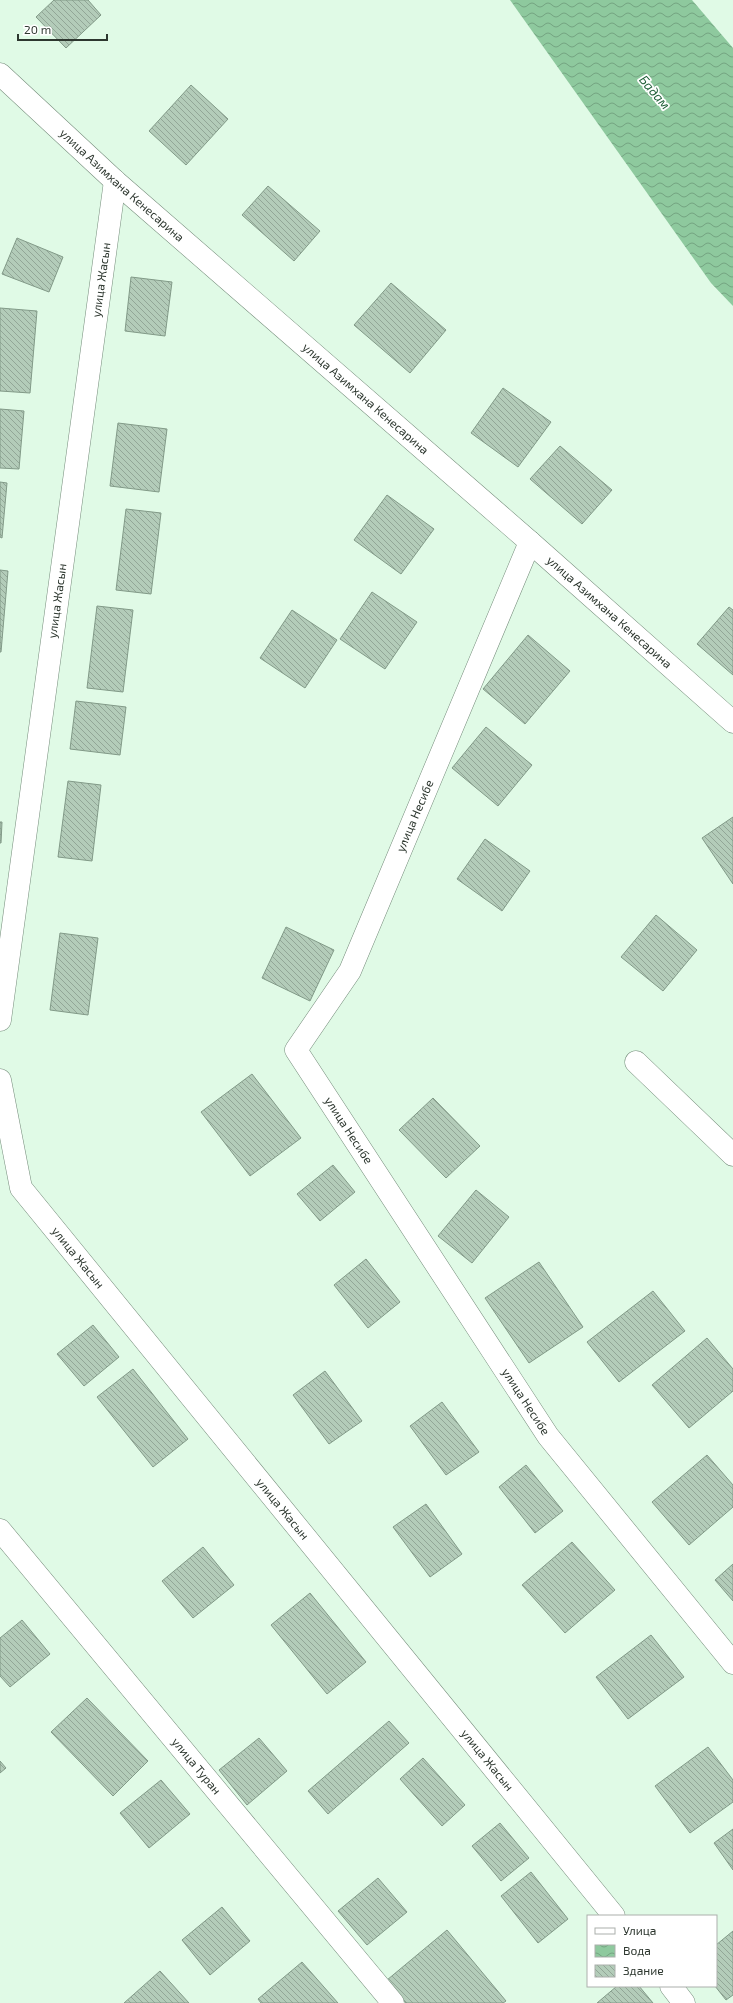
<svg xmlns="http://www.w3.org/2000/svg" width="733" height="2003" font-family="'Exo 2',sans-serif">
  <defs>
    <pattern id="water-waves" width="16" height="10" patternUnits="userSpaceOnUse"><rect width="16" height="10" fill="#8ec99e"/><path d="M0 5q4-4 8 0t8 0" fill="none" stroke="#74a481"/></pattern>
    <pattern id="building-back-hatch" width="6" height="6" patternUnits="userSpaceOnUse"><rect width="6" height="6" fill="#b3ccb9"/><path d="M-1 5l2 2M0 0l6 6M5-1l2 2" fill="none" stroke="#92a697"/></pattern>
  </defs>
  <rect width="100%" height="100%" fill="#e0fae6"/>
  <path fill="url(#water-waves)" d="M510 0H692L733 48V306L711 283Z"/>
  <g fill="url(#building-back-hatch)" stroke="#829a88">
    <path d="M54 0H88L101 15 66 48 36 17Z"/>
    <path d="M191 85 228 119 186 165 149 131Z"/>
    <path d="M268 186 320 231 294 261 242 215Z"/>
    <path d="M17 238 63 257 49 292 2 274Z"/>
    <path d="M131 277 172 282 165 336 125 331Z"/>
    <path d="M391 283 446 330 410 373 354 325Z"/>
    <path d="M0 308 37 311 30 393 0 391Z"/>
    <path d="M503 388 551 422 518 467 471 433Z"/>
    <path d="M0 409 24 411 19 469 0 468Z"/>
    <path d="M118 423 167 429 159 492 110 486Z"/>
    <path d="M560 446 612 490 582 524 530 479Z"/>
    <path d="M0 482 7 483 2 538 0 537Z"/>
    <path d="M387 495 434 529 401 574 354 540Z"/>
    <path d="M126 509 161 513 151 594 116 590Z"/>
    <path d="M0 570 8 571 1 652H0Z"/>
    <path d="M372 592 417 622 385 669 340 639Z"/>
    <path d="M97 606 133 610 123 692 87 688Z"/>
    <path d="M729 607 733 610V675L697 644Z"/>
    <path d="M292 610 337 640 305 688 260 658Z"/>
    <path d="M528 635 570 671 525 724 483 689Z"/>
    <path d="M76 701 126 707 120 755 70 749Z"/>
    <path d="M486 727 532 765 498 806 452 768Z"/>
    <path d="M68 781 101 785 92 861 58 857Z"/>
    <path d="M733 817V884L702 838Z"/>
    <path d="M0 822H2L1 843H0Z"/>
    <path d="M485 839 530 871 502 911 457 879Z"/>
    <path d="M656 915 697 950 663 991 621 957Z"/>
    <path d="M286 927 334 950 310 1001 262 978Z"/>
    <path d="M60 933 98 938 88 1015 50 1010Z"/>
    <path d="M252 1074 301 1138 250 1176 201 1112Z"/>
    <path d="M433 1098 480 1146 446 1178 399 1130Z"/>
    <path d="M333 1165 355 1192 320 1221 297 1194Z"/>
    <path d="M476 1190 509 1217 472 1263 438 1236Z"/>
    <path d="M366 1259 400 1302 368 1328 334 1285Z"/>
    <path d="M539 1262 583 1327 529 1363 485 1298Z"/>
    <path d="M653 1291 685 1331 619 1382 587 1342Z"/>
    <path d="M93 1325 119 1357 84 1386 57 1354Z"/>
    <path d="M707 1338 733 1369V1391L689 1428 652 1385Z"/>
    <path d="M133 1369 188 1439 153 1467 97 1397Z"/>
    <path d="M325 1371 362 1421 329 1444 293 1395Z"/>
    <path d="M442 1402 479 1452 446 1475 410 1426Z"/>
    <path d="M707 1455 733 1485V1507L689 1545 652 1502Z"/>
    <path d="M526 1465 563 1511 535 1533 499 1487Z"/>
    <path d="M426 1504 462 1554 430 1577 393 1527Z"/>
    <path d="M572 1542 615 1590 565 1633 522 1585Z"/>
    <path d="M203 1547 234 1585 193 1618 162 1581Z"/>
    <path d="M733 1564V1601L715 1580Z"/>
    <path d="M310 1593 366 1662 327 1694 271 1625Z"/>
    <path d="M22 1620 50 1654 10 1687 0 1676V1638Z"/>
    <path d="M651 1635 684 1677 628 1719 596 1677Z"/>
    <path d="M87 1698 148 1761 113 1796 51 1732Z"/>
    <path d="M389 1721 409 1743 328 1814 308 1791Z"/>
    <path d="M259 1738 287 1771 247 1805 219 1770Z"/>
    <path d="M708 1747 733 1780V1802L690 1833 655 1786Z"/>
    <path d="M423 1758 465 1805 442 1826 400 1779Z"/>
    <path d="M0 1761 6 1768 0 1773Z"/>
    <path d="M161 1780 190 1814 149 1848 120 1813Z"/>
    <path d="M500 1823 529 1858 501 1881 472 1846Z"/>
    <path d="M733 1829V1870L714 1843Z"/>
    <path d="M531 1872 568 1919 538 1943 501 1896Z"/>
    <path d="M378 1878 407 1912 367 1945 338 1911Z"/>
    <path d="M222 1907 250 1941 210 1975 182 1940Z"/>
    <path d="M447 1930 506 2001 503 2003H406L387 1980Z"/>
    <path d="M733 1931V1995L726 2000 715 1986 716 1945Z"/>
    <path d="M302 1962 338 2003H261L258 1999Z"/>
    <path d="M160 1971 189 2003H124Z"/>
    <path d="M617 1986H639L653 2003H597Z"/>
  </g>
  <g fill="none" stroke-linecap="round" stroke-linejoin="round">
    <g stroke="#758c7b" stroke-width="23">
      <g id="street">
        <path id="s1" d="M530 542 350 971 296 1050 548 1436 733 1663"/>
        <path id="s2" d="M0 1020 115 181"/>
        <path d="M636 1062 733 1155"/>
        <path id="s3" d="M0 1080 21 1188 614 1916"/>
        <path id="s4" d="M0 1530 393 2003"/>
        <path d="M671 1986 684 2003"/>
      </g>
    </g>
    <g stroke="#758c7b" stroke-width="23">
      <g id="secondary">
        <path id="s5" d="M0 74 115 181 530 542 733 722"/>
      </g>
    </g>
    <use href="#street" stroke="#fff" stroke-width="22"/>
    <use href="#secondary" stroke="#fff" stroke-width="22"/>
  </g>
  <g text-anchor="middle" stroke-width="3.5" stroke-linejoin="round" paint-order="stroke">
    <g font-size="12" fill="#2d372f" stroke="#fff">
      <text dy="4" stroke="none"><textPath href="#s5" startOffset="165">улица Азимхана Кенесарина</textPath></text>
      <text dy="4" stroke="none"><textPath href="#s2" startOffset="747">улица Жасын</textPath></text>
      <text dy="4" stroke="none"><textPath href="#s5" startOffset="489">улица Азимхана Кенесарина</textPath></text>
      <text dy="4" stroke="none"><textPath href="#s2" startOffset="423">улица Жасын</textPath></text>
      <text dy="4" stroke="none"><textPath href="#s5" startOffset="813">улица Азимхана Кенесарина</textPath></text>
      <text transform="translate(415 816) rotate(-67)" y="4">улица Несибе</text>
      <text dy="4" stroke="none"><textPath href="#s1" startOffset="657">улица Несибе</textPath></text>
      <text dy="4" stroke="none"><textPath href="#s3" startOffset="200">улица Жасын</textPath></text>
      <text dy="4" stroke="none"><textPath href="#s1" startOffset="981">улица Несибе</textPath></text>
      <text dy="4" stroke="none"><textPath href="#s3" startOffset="524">улица Жасын</textPath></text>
      <text dy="4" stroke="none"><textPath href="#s3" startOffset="848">улица Жасын</textPath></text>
      <text dy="4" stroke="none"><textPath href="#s4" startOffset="307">улица Туран</textPath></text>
    </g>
    <g font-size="13" font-style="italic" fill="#1d5e36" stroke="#fff">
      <text transform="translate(655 92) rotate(50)" y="5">Бадам</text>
    </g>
  </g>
  <rect x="587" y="1915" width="130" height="72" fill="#ffffff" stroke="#abafac"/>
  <rect x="595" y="1928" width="20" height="6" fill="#ffffff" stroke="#abafac"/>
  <text x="623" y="1935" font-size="12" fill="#2d372f">Улица</text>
  <rect x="595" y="1945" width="20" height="12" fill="url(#water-waves)" stroke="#abafac"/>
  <text x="623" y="1955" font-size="12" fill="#2d372f">Вода</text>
  <rect x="595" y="1965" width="20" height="12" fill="url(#building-back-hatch)" stroke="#abafac"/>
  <text x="623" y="1975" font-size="12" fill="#2d372f">Здание</text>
  <path d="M18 34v6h89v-6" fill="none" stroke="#2d372f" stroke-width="2"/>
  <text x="24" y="34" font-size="12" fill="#2d372f" stroke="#ffffff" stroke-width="3" paint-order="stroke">20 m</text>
</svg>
